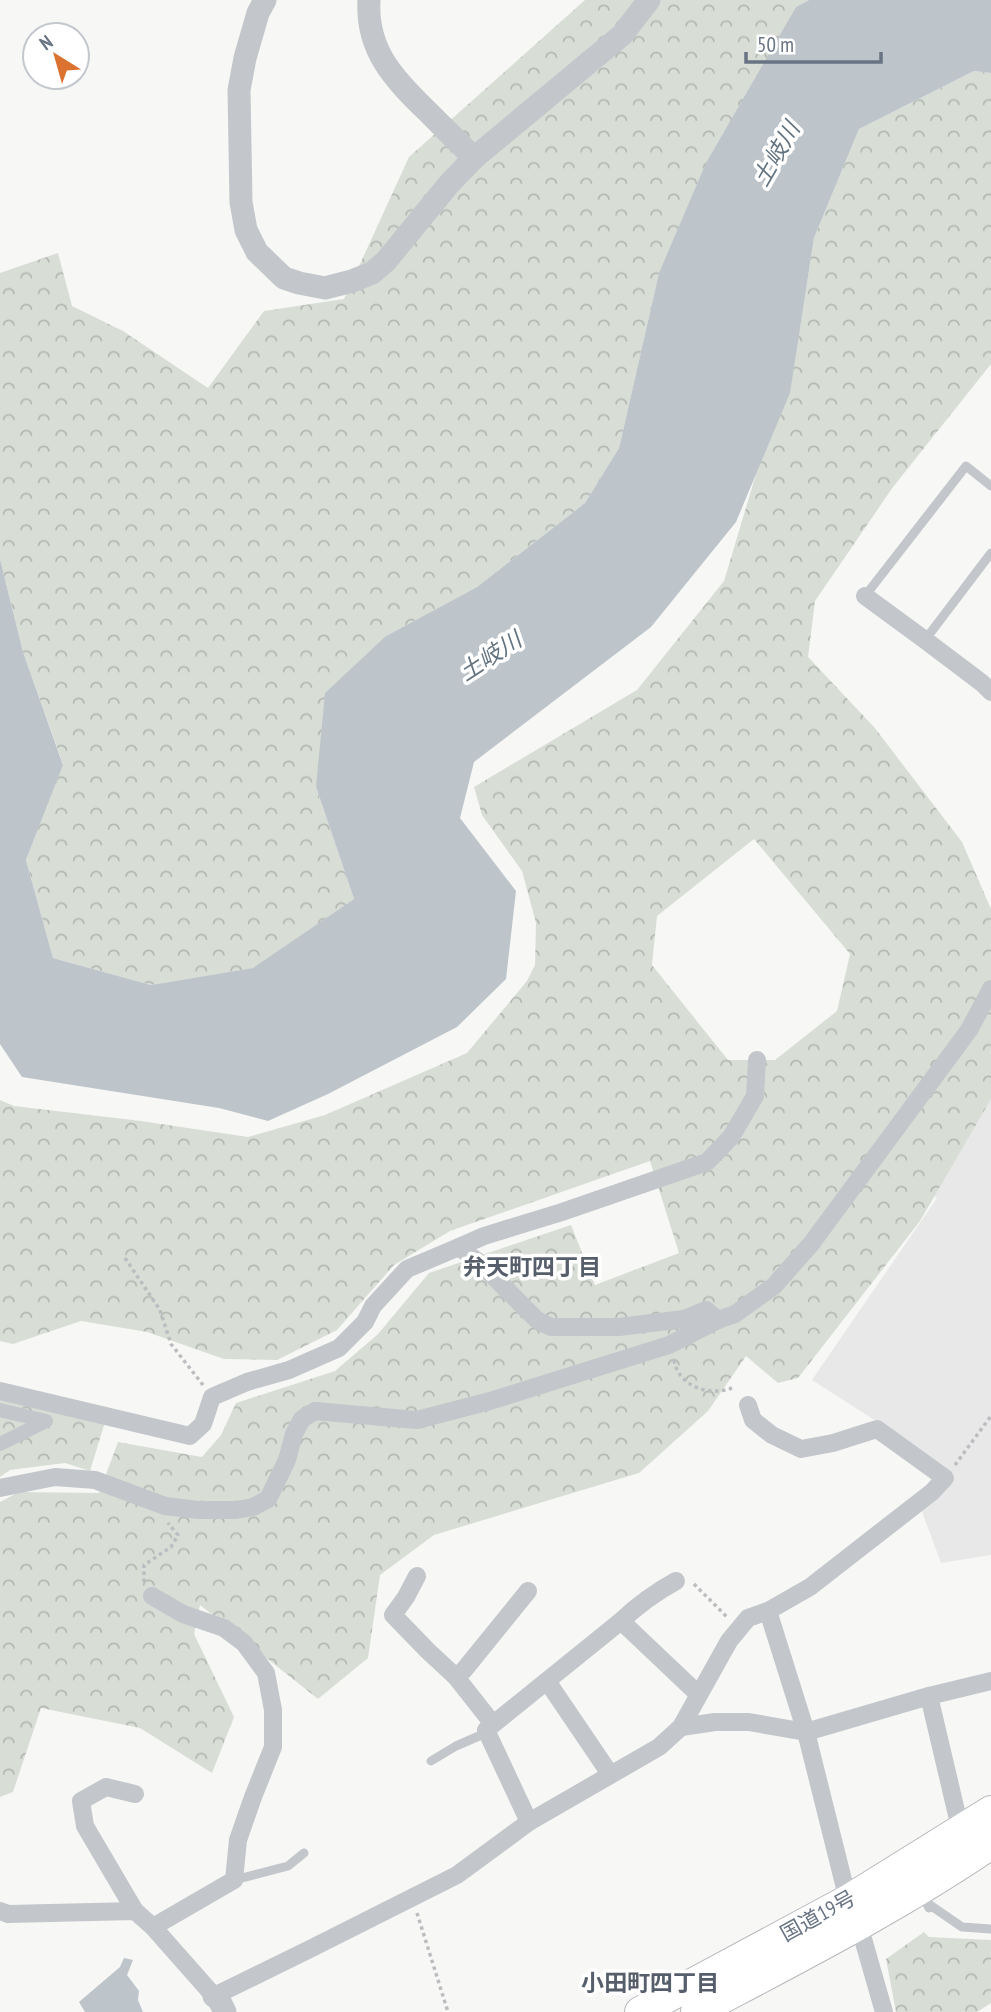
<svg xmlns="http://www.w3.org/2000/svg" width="991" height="2012" font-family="'PT Sans Narrow','Noto Sans JP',sans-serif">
  <defs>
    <pattern id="forest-crowns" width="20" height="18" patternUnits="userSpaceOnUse" patternTransform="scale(1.75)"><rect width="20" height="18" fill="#d8ded6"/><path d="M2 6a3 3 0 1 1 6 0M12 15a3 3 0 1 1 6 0" fill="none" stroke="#b3b8b3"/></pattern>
  </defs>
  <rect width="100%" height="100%" fill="#f7f7f5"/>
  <path fill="#e8e8e8" d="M991 1099V1555L941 1563 921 1509 951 1479 876 1421 812 1380 937 1198 928 1192Z"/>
  <g fill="url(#forest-crowns)" fill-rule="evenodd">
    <path d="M585 0H809L796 7 659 273 619 448 585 503 477 587 386 636 316 787 354 899 254 968 151 985 53 958 26 860 63 764 23 652 0 559V273L58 253 72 306 123 331 208 388 264 311 344 299 409 157Z"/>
    <path d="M974 71 991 73V364L893 487 815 601 808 657 874 727 962 842 991 909V1099L920 1221 798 1378 778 1383 746 1356 708 1411 639 1473 434 1535 380 1575 368 1658 318 1699 200 1605 194 1634 234 1717 212 1773 140 1728 41 1708 13 1792 0 1797V1502L19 1492 99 1493 118 1442 202 1457 221 1435 236 1403 335 1371 378 1334 429 1273 571 1225 595 1285 679 1253 650 1161 450 1231 394 1265 337 1330 277 1360 224 1359 147 1332 81 1321 13 1344 0 1341V1100L14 1106 141 1121 248 1137 325 1115 467 1053 527 981 535 965 536 923 522 871 482 815 474 787 637 690 724 581 800 327 814 238 859 129ZM754 839 850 954 837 1011 775 1060H728L652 965 657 916Z"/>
    <path d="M0 1397 105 1422 90 1471 65 1463 10 1470 0 1477Z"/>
    <path d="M924 1932 929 1937 991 1940V2003L977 2012H896L886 1959Z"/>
  </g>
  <g fill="#bdc5cb">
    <path d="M809 0H991V73L974 71 859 129 814 238 790 393 736 522 651 627 474 762 460 818 516 891 506 979 457 1027 328 1094 268 1121 219 1108 22 1077 0 1044V559L23 652 63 765 26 860 53 958 151 985 253 968 354 899 316 787 325 693 386 636 477 587 585 503 619 448 659 273 706 163 796 7Z"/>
    <path d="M124 1958 133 1960 127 1975 139 1991 138 2000 143 2012H85L79 2002 120 1967Z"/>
  </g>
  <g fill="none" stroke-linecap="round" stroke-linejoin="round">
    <g stroke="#b6b8bc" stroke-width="32">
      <g id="trunk">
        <path d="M640 2012 848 1900 991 1811"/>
        <path d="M696 2012C796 1959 897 1908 991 1844"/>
      </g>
    </g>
    <g stroke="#bbbdc0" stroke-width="3.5" stroke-dasharray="3.5 3.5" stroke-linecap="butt">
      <path d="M125 1258 160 1310 171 1344 203 1385"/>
      <path d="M674 1360C678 1386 709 1397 732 1388"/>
      <path d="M955 1465 991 1416"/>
      <path d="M144 1582V1565L171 1547 178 1535 168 1523"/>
      <path d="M694 1584 728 1618"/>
      <path d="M417 1913 448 2012"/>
    </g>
    <g stroke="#c3c6ca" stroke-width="9">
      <path d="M865 596 966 466 991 486"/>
      <path d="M925 640 991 553"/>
      <path d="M431 1761 456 1746 479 1736 486 1730"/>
      <path d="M234 1880 288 1866 304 1853"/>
      <path d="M922 1894 929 1908 930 1905 962 1927 991 1929"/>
    </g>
    <path stroke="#c3c6ca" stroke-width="14" d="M0 1410 46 1421 0 1444"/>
    <g stroke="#c3c6ca" stroke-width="18">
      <path d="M865 596 925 640 982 683 991 692"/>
      <path d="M459 1247 484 1236 562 1212 707 1162 731 1137 755 1096 757 1060"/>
      <path d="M718 1320 735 1314 774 1286 811 1244 969 1030 991 989"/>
      <path d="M0 1391 190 1436 203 1424 212 1397 247 1382 289 1370 339 1348 365 1322 373 1306 407 1269 459 1247 481 1264 537 1320 551 1327H619L684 1319 706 1310 718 1320 669 1345 490 1401 417 1420 315 1411 302 1419 294 1434 287 1460 268 1499 253 1507 236 1510H198L165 1506 95 1480 55 1477 0 1488"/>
      <path d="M417 1576 406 1597 393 1615 428 1651 456 1677 493 1724"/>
      <path d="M152 1596 183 1614 224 1628 244 1643 266 1673 273 1710V1747L253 1797 238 1840 234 1880 153 1927"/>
      <path d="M768 1611 806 1732 848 1900"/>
      <path d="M621 1621C638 1605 656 1592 676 1581"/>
      <path d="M456 1677 464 1670 528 1591"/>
      <path d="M547 1681 610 1774"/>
      <path d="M929 1696 961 1832"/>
      <path d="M681 1727 715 1722H749L806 1732 929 1696 991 1681"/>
      <path d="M135 1794 106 1787 81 1801 85 1826 135 1911"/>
      <path d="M529 1822 486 1730 621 1621 698 1694"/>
      <path d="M0 1911 8 1914 135 1911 153 1927 214 1996 308 1950 457 1875 529 1822 659 1747 681 1727 729 1641 748 1618 768 1611 810 1587 932 1492 945 1478 877 1429 833 1443 801 1449 772 1435 753 1420 748 1405"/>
      <path d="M859 1925 884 2012"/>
    </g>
    <g stroke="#c3c6ca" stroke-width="23">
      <path d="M265 0 258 13 245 58 239 90 241 202 246 230 257 252 284 278 299 283 325 288 352 281 372 273 386 261 449 184 474 158 622 35 649 0"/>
      <path d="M369 0C366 50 394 79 427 111 443 127 458 142 474 158"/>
      <path d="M214 1996 219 2000 225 2012"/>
    </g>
    <use href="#trunk" stroke="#fff" stroke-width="30"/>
  </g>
  <g text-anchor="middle" stroke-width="7" stroke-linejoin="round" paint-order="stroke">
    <g font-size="21" fill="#687384" stroke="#fff">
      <text transform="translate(818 1916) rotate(-29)" y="7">国道19号</text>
    </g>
    <g font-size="23" font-style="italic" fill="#637480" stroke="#fff">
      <text transform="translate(776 154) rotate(-60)" y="8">土岐川</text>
      <text transform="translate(490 656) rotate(-33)" y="8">土岐川</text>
    </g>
    <g font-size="23" font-weight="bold" fill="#555e6a" stroke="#fff">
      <text x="532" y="1275">弁天町四丁目</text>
      <text x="650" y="1991">小田町四丁目</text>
    </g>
  </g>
  <g transform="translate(56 56) rotate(323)"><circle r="33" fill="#ffffff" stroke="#c3c7ce" stroke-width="2"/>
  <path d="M0-5L12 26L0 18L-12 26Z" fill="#dc7230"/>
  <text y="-10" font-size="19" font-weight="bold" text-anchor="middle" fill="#687384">N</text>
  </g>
  <path d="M746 52v10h135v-10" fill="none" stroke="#687384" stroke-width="3.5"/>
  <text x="757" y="52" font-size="21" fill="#687384" stroke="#ffffff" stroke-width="5" paint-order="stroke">50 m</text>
</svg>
